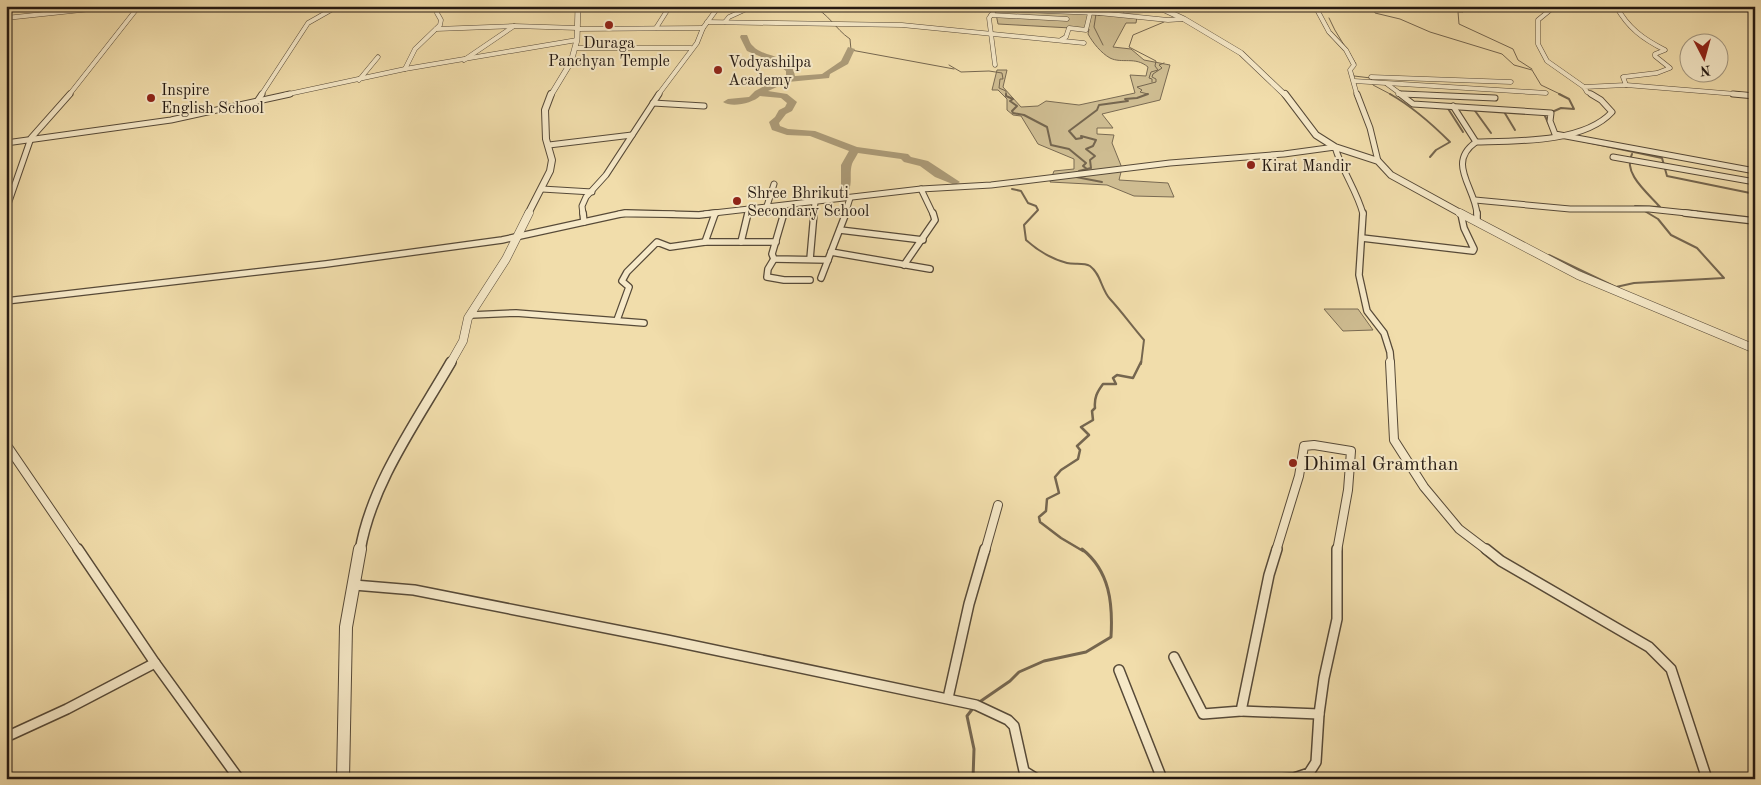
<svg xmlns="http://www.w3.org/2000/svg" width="1761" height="785" font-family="'Old Standard TT',serif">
  <rect width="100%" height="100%" fill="#f1ddab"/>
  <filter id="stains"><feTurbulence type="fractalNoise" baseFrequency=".004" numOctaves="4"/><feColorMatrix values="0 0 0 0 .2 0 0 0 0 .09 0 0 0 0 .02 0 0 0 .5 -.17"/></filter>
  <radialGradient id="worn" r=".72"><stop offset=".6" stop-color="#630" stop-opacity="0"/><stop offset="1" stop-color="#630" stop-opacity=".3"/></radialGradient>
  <g fill="#cebc91" stroke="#796a52">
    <path d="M995 9 1137 17 1136 23H1126L1113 47 1131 49 1144 60 1170 65 1160 100 1102 114 1113 128H1097V134L1114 135 1112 143 1122 168 1119 180 1168 183 1174 197 1134 196 1107 185 1050 182 1054 171 1074 169V159L1038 144 1021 116 1013 115 1007 110V99L998 90H992L997 70H1007L1003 87 1021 107 1038 106 1046 101 1079 105 1135 93 1130 75 1146 76 1148 67C1135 56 1122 64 1110 58 1101 53 1093 43 1088 34L1089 29 998 24Z"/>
    <path d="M1324 309H1358L1373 330 1343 331Z"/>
  </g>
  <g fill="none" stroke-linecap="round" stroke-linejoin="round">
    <g stroke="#75664f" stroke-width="1">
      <path d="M811 6C828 12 835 29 850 39L851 50 954 69"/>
      <path d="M1046 6 1079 10"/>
      <path d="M1365 6 1374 10 1375 13 1400 19 1430 32 1502 54 1514 65 1532 70 1541 85 1562 95"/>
      <path d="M1475 6V8L1459 10 1463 12H1458L1459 24 1513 49 1518 60 1532 69"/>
      <path d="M1096 14 1094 27 1103 45"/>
      <path d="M1329 18C1336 35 1347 48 1356 64L1352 69"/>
      <path d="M949 65 961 72 989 71 1002 73 1003 79H1000L999 88 1006 91V95"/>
      <path d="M1353 74 1354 76 1371 78 1373 85 1392 95"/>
      <path d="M1152 82V79L1149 78 1151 72 1158 70 1155 66 1156 61 1129 47 1133 35 1164 22"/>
      <path d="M1144 95 1148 94 1140 92 1142 90 1137 87 1156 82V79L1152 77 1153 74 1162 68 1159 65 1164 63"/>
    </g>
    <g stroke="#75664f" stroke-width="2">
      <path d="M1006 94V96L1013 99 1010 101 1017 106 1012 111 1013 113 1024 115 1047 127 1051 145 1069 149 1086 163 1083 166 1087 169"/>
      <path d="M1390 94C1413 107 1431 123 1450 142L1436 150 1430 157"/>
      <path d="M1447 107 1463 132"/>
      <path d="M1473 108 1491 133"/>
      <path d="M1503 110 1515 130"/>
      <path d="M1552 112 1561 108 1574 109 1569 99 1559 94"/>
      <path d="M1544 114 1553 133"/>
      <path d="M1582 141 1662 158 1667 176 1755 194"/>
      <path d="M1632 154C1622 173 1648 193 1660 207L1635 206 1638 208"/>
      <path d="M1102 182 1076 177 1079 171 1091 168 1090 160 1095 156 1086 149 1093 146 1096 140 1081 136 1082 138 1076 139 1069 131 1097 110 1099 105 1128 101 1125 99 1137 98 1148 94"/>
      <path d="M1012 189 1021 191 1028 203 1036 206 1038 210 1024 225 1026 240C1037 250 1052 259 1067 263 1074 265 1083 262 1090 266 1101 274 1101 289 1110 299 1122 312 1132 326 1144 340L1141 364"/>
      <path d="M1549 255 1620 289"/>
      <path d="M1616 287 1634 283 1724 278 1697 248 1671 235 1658 219 1643 210"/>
    </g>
    <path stroke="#75664f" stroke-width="2.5" d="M1083 551 1061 538 1040 522 1039 517 1046 511 1047 499 1059 493 1055 477 1061 470 1078 459 1080 450 1077 446 1089 435 1081 427 1093 420 1092 411 1095 408C1094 398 1097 392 1103 384H1116L1113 378 1117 375 1133 378 1141 362"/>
    <g stroke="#75664f" stroke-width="3">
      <path d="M978 703 1010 681 1019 672 1044 661 1086 652 1111 637C1113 604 1110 571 1082 549"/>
      <path d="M973 779 974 749 967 716 974 707"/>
    </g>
    <path fill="#ab9a77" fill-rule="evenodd" d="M741 35H747C749 39 750 44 753 46 763 58 792 54 795 76L822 74 841 61 848 47 855 49 848 64 830 74 829 78 788 82 768 91 787 94 797 102 792 111 786 114 779 123 780 126 788 129 815 131 857 147 908 154 911 157 928 161 960 182 955 185 935 177 920 166 904 162 901 159 858 153C856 157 853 161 852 164 849 174 853 183 848 192H840L838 190 841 185V165L849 151 810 136 787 135 772 130 769 122 775 117 779 110 785 107 787 103 781 98 760 96C753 103 732 108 723 102L728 99 749 97 755 91 786 75V71L774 62 747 51 740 37Z"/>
    <g stroke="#574a38" stroke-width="5">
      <g id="minor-far4">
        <path d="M1085 6 1096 7 1099 13"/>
        <path d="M1315 6 1329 32 1346 50 1354 65 1350 70 1357 95"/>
        <path d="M1555 6 1538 20V44L1547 61 1584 87"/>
        <path d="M995 9 1099 13 1168 20 1184 19"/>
        <path d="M1125 11 1164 10"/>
        <path d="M993 13 989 18 995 65"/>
        <path d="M991 15 1067 19"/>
        <path d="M6 18 119 6"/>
        <path d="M707 22 902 25 1084 43"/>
        <path d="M725 22 729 17 753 6"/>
        <path d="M656 28 670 6"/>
        <path d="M436 29 514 26"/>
        <path d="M578 29 703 28"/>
        <path d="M1061 40 1066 37 1069 28 1086 30 1090 13"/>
        <path d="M575 48H691"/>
        <path d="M464 60 514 26 578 28"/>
        <path d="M405 69 415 49 440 25 441 20 437 13 438 6"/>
        <path d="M1371 77 1511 82"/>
        <path d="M359 80 378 57"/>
        <path d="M1354 81 1546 93"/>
        <path d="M1387 84 1402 95"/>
        <path d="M1626 85 1748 95"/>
        <path d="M1398 94 1432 95"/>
        <path d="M69 95 139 6"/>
        <path d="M261 95 308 23 338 6"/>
        <path d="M284 95 405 69 577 40"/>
        <path d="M658 95 697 43 703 28 719 6"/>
        <path d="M1593 95 1587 92 1584 87 1626 85 1623 77 1657 73 1670 68 1655 56V54L1665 50C1643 39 1628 28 1616 6"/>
      </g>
    </g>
    <g stroke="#574a38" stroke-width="7">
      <g id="minor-far3">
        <path d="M1357 94 1370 128 1378 161"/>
        <path d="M1400 94 1413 104 1551 113 1550 121 1555 134 1755 171"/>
        <path d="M1402 94 1495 98"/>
        <path d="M1733 94 1755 96"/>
        <path d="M258 100 262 94"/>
        <path d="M653 103 704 106"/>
        <path d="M1453 106 1476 142"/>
        <path d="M6 143 171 120 290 94"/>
        <path d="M549 145 632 135"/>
        <path d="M1613 157 1755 182"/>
        <path d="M542 189 592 192"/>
        <path d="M921 189 933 214"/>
        <path d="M1475 200 1570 209H1649L1696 214"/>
        <path d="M784 206V214"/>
        <path d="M766 209 774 184"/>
        <path d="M6 210 31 138 70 94"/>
        <path d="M583 214 582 206 586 197 606 175 659 94"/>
        <path d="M619 214H674"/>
        <path d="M705 214 921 189 991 185 1170 163 1284 154 1335 147C1342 171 1357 191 1363 214"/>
        <path d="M748 214 749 211"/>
        <path d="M814 214 815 202"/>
        <path d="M845 214 850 198"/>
        <path d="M1477 214C1475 187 1446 163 1476 142 1516 141 1584 143 1612 112L1601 100 1591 94"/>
      </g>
    </g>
    <g stroke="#574a38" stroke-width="8">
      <g id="minor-far2">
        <path d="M583 213 584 222"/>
        <path d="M627 213 699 215 716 213"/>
        <path d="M784 213 772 254 774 259 828 260"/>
        <path d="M1363 213 1359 275 1367 311 1384 333 1390 352 1391 364"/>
        <path d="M1477 213V222"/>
        <path d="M1685 213 1755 221"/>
        <path d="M715 214 705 242H776"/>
        <path d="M840 230 923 240"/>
        <path d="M1362 238 1473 251 1474 249 1464 228 1461 214"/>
        <path d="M741 242 748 213"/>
        <path d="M831 252 930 269"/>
        <path d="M774 259 768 269 767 277 784 280H810"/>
        <path d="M810 259 814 213"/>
        <path d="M904 265 935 220 933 213"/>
        <path d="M821 278 846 213"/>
        <path d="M6 301 326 264 502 240 625 213"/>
        <path d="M471 315 516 313 644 323"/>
        <path d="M617 320 629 287 622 281 627 272 657 242 670 247 705 242"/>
      </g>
    </g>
    <g stroke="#574a38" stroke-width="10">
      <g id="minor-far1">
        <path d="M1390 362 1394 440 1424 487 1459 529 1488 551"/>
        <path d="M6 444 79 551"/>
        <path d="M985 551 998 505"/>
        <path d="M1276 551 1299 476 1304 446 1314 445 1351 451 1348 490 1337 551"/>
      </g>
    </g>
    <g stroke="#574a38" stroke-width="12">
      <g id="minor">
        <path d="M78 549 155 663 239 779"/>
        <path d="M1486 549 1501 561 1649 647 1671 669 1707 779"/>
        <path d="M354 585 414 590 667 640 976 705 1008 720 1014 726 1024 771 1037 779"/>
        <path d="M1174 657 1203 714 1241 711 1269 575 1277 549"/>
        <path d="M1119 670 1162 779"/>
        <path d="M948 698 969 604 985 549"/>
        <path d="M1241 711 1319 714"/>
        <path d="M6 737 67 709 155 663"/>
        <path d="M1282 779 1294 778 1309 773 1316 762 1319 714 1324 678 1337 619V549"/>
      </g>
    </g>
    <g stroke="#574a38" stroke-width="6">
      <g id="tertiary-far4">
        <path d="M1156 6 1184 19 1241 53 1285 95"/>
        <path d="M551 95 571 62 577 40 578 6"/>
      </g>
    </g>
    <g stroke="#574a38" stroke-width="8">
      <g id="tertiary-far3">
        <path d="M1285 94 1316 135 1335 147 1378 161 1391 175 1462 214"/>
        <path d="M528 214 550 171 552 160 546 139 545 110 551 94"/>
      </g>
    </g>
    <g stroke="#574a38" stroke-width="9">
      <g id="tertiary-far2">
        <path d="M1460 213 1578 275 1755 349"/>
        <path d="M450 364 463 341 468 318 506 259 529 213"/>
      </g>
    </g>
    <g stroke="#574a38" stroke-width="12">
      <path id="tertiary-far1" d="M360 551C371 484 417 421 451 362"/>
    </g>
    <g stroke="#574a38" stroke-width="14">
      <path id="tertiary" d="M343 779 346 627 360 549"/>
    </g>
    <use href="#minor-far4" stroke="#f6e9c8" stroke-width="4"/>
    <use href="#minor-far3" stroke="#f6e9c8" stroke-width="5"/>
    <use href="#minor-far2" stroke="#f6e9c8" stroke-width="5.5"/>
    <use href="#minor-far1" stroke="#f6e9c8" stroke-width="8"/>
    <use href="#minor" stroke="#f6e9c8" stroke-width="9"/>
    <use href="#tertiary-far4" stroke="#f6e9c8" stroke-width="5"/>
    <use href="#tertiary-far3" stroke="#f6e9c8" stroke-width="6"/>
    <use href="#tertiary-far2" stroke="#f6e9c8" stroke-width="8"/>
    <use href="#tertiary-far1" stroke="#f6e9c8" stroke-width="9"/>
    <use href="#tertiary" stroke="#f6e9c8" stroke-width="12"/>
  </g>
  <g fill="#8f2418" stroke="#f6e9c8" stroke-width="2">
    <circle cx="609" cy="25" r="5"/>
    <circle cx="718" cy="70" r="5"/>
    <circle cx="151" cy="98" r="5"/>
    <circle cx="1251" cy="165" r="5"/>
    <circle cx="737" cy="201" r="5"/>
    <circle cx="1293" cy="463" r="5"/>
  </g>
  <g text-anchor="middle" stroke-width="4" stroke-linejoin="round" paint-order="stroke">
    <g font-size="16" fill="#241912" stroke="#f6e9c8" text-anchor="start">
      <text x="609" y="48" text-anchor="middle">Duraga<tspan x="609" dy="18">Panchyan Temple</tspan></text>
      <text x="728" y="67">Vodyashilpa<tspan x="728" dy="18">Academy</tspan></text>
      <text x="161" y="95">Inspire<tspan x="161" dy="18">English School</tspan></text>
      <text x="1261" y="171">Kirat Mandir</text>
      <text x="747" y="198">Shree Bhrikuti<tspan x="747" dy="18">Secondary School</tspan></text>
    </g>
    <g font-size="20" fill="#241912" stroke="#f6e9c8" text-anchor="start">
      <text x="1303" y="470">Dhimal Gramthan</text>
    </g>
  </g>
  <rect width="1761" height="785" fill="none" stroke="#f1ddab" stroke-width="25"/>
  <rect x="8" y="8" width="1746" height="770" fill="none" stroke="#241912" stroke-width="2.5"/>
  <rect x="12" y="12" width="1736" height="760" fill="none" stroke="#241912"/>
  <g transform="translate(1704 58) rotate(174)"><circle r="24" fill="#f6e9c8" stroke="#a2967f"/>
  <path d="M0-4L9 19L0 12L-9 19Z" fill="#8f2418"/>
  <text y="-8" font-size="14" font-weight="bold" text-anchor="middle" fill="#241912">N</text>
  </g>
  <rect width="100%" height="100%" filter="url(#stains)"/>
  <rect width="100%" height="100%" fill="url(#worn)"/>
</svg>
